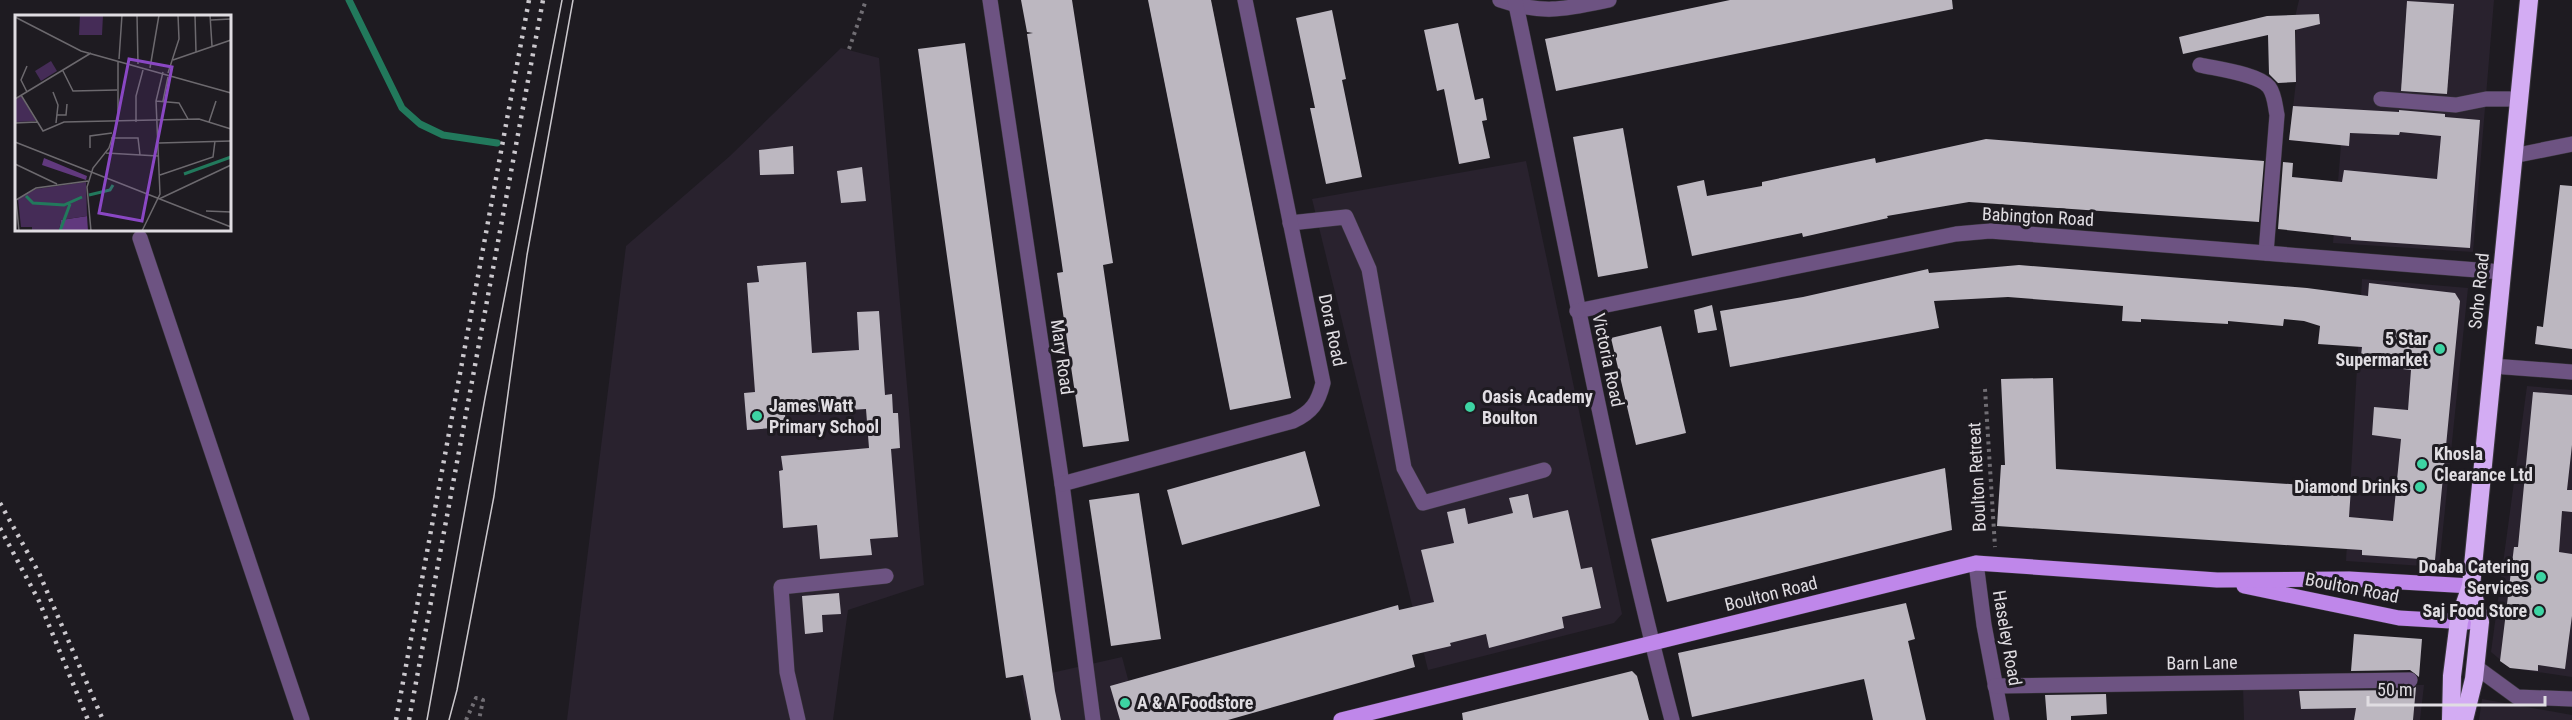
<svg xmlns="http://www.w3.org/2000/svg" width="2572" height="720" font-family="'Roboto Condensed',sans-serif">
  <rect width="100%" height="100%" fill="#1e1b21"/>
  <g fill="#29222e">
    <path d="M2299 0H2494L2473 252 2333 243 2341 145 2289 140 2296 82V13Z"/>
    <path d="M841 48 879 58 924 585 848 610 833 720H567L626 246 730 156Z"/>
    <path d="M1526 161 1622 614 1614 623 1428 670 1312 199Z"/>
    <path d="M2362 279 2468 288 2439 567 2346 561Z"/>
    <path d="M2527 386 2572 390V677L2510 668 2491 652Z"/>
    <path d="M1122 657 1139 720H1030L1020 680Z"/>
    <path d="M2424 685 2420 720H2244L2243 686Z"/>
    <path d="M2482 699 2572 715V720H2479Z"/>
  </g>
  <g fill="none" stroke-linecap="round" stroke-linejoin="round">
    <path stroke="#22795c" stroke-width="7" d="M349 0 402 108 420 124 443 135 497 143"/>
  </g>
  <g fill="#bcb7c0">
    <path d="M1021 0H1072L1113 263 1103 265 1129 441 1083 447 1057 273 1063 272 1061 258 1027 34 1033 33 1027 32Z"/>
    <path d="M1148 0H1211L1291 398 1230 410Z"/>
    <path d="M1730 0H1952L1953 9 1556 91 1545 39Z"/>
    <path d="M2407 1 2454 4 2447 94 2401 91Z"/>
    <path d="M1332 10 1346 79 1342 80 1362 177 1326 184 1310 108H1315L1296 18Z"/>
    <path d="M2319 14 2320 24 2295 30 2296 82 2278 83 2269 74 2268 35 2183 54 2179 37 2267 16Z"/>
    <path d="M1458 23 1475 100 1483 98 1487 120 1482 121 1490 158 1459 164 1444 89 1437 91 1424 30Z"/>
    <path d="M965 43 1055 691 1061 720H1031L1023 675 1006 678 918 49Z"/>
    <path d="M2293 106 2399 112V110L2445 114V117L2480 120 2470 248 2351 240V237L2278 229 2283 162 2293 163 2292 177 2342 182 2344 170 2437 179 2441 136 2400 132 2399 135 2350 133 2349 146 2289 140Z"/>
    <path d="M1623 128 1648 268 1598 277 1573 137Z"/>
    <path d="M1986 139 2264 161 2259 222 1969 202 1887 216 1888 218 1803 237 1802 233 1692 256 1677 186 1704 180 1707 196 1762 186V182L1875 158 1876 163Z"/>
    <path d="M793 146 794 174 760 175 759 150Z"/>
    <path d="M862 167 866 201 841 203 837 171Z"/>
    <path d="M2560 185 2572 186V349L2535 344 2537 326 2543 327Z"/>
    <path d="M806 262 812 353 859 350 857 312 879 311 885 395 892 394 893 413H898L900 448 891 449 898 537 870 539 872 555 820 559 817 525 783 528 779 471 783 470 781 456 869 448 866 409 785 414 786 427 747 430 744 393 755 392 747 283 759 282 757 266Z"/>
    <path d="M2019 265 2307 288 2368 296 2369 283 2455 293 2460 301 2435 560 2362 555V550L1997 526 2001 465H2005L2001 379 2053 378 2056 469 2351 488 2349 517 2393 521 2401 439 2372 435 2374 407 2408 410 2411 370 2360 364 2362 347 2318 344 2320 326 2304 321 2284 319 2283 326 2228 321V324L2141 319V322L2122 321 2123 306 2008 297 1934 301 1939 328 1730 367 1720 311 1803 297 1928 269 1929 273Z"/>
    <path d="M1712 305 1717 330 1698 333 1694 310Z"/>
    <path d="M1661 326 1686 433 1636 445 1611 338Z"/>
    <path d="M2533 392 2572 395V445L2567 490H2572V512L2562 511 2559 552 2572 554V616L2569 638 2565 669 2538 665V671L2510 668 2500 661 2514 547H2518Z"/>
    <path d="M1305 451 1320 506 1182 545 1167 490Z"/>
    <path d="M1945 468 1952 530 1667 602 1651 539Z"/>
    <path d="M1139 493 1161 639 1111 646 1089 500Z"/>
    <path d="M1528 494 1533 518 1568 510 1581 569 1592 567 1601 608 1562 617 1564 628 1489 648 1486 634 1450 643 1451 646 1412 655 1415 667 1228 720H1120L1110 686 1398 605 1399 610 1434 602 1421 550 1454 543 1447 512 1465 508 1468 524 1513 513 1509 498Z"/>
    <path d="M839 593 841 614 822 615 823 632 805 634 802 596Z"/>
    <path d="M1906 603 1915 639 1908 641 1926 720H1873L1864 679 1692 717 1678 653Z"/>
    <path d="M2354 634 2422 639 2419 677 2410 670 2351 671Z"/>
    <path d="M1632 671 1637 676 1649 720H1463L1462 713Z"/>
    <path d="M2416 687 2413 720H2354L2356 708 2301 709 2299 691 2410 690Z"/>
    <path d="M2106 694 2107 714 2071 716V720H2047L2045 695Z"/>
  </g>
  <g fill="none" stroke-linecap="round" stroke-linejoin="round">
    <g stroke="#39363c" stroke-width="16">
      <g id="minor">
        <path d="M990 0 1062 484 1093 720"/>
        <path d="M1500 0C1543 15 1566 9 1609 0"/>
        <path d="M1515 0C1566 240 1609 482 1672 720"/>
        <path d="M2200 65C2217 69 2259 74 2269 87 2275 95 2275 106 2277 115L2266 253"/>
        <path d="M2381 99 2456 105 2486 99H2519"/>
        <path d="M2513 156 2572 144"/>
        <path d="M1290 223 1346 217 1369 269 1404 468 1423 503 1544 470"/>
        <path d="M140 238 302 720"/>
        <path d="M1577 311 1956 234 1990 231 2502 272"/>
        <path d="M2492 366 2572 372"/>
        <path d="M1062 484 1293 421C1312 412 1318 403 1323 383L1245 0"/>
        <path d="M1976 563 1984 625 2002 720"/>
        <path d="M2476 667 2517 697 2572 699"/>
        <path d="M1995 686 2410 680"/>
        <path d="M798 720 787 672 781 587 886 576"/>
      </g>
    </g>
    <g stroke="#39363c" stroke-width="16">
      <g id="major">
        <path d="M2244 586 2399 618 2468 622"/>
        <path d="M1341 720 1976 563 2217 580 2349 579 2471 586"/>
      </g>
    </g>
    <g stroke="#39363c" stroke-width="20">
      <g id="highway">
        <path d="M2451 720 2452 676 2459 621 2471 586 2529 0"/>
        <path d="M2464 720 2474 679 2480 622 2471 586"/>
      </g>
    </g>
    <g stroke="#716e74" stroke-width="4" stroke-dasharray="3 4.5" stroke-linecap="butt">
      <path d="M849 49 866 0"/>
      <path d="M1985 389 1995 547"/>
      <path d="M466 720 476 698 483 700 479 720"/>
    </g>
    <use href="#minor" stroke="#6d5382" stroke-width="15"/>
    <use href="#major" stroke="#bf87ea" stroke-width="15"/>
    <use href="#highway" stroke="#d3acf3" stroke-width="18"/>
    <g stroke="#cbc8cd" stroke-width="1.5">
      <path d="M427 720 485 398 562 0"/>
      <path d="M449 720 457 690 494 496 527 255 573 0"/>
    </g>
    <g stroke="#cbc8cd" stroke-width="4.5" stroke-dasharray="3 6" stroke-linecap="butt">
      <path d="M0 503 39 573 103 720"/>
      <path d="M0 528 39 601 88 720"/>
      <path d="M396 720 529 0"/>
      <path d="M409 720 543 0"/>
    </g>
  </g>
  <g fill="#3dd4a3" stroke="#1e1b21" stroke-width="2">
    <circle cx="2440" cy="349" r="6"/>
    <circle cx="1470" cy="407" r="6"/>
    <circle cx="757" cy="416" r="6"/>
    <circle cx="2422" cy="464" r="6"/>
    <circle cx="2420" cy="487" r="6"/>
    <circle cx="2541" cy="577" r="6"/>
    <circle cx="2539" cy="611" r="6"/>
    <circle cx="1125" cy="703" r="6"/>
  </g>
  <g text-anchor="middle" stroke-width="6" stroke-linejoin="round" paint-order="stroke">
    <g font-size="18" fill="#e0dde2" stroke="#1e1b21">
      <text transform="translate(2038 217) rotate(3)" y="6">Babington Road</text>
      <text transform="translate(2479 291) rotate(-84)" y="6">Soho Road</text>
      <text transform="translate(1332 330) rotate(78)" y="6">Dora Road</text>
      <text transform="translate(1062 357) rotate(82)" y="6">Mary Road</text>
      <text transform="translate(1608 360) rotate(78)" y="6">Victoria Road</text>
      <text transform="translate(1977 477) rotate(-93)" y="6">Boulton Retreat</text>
      <text transform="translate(2352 588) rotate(11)" y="6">Boulton Road</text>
      <text transform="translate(1771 594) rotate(-14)" y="6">Boulton Road</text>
      <text transform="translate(2007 638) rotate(80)" y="6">Haseley Road</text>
      <text transform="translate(2202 663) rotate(-1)" y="6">Barn Lane</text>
    </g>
    <g font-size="18" font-weight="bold" fill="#e0dde2" stroke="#1e1b21" text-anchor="end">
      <text x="2428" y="345">5 Star<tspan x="2428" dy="21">Supermarket</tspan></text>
      <text x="1482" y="403" text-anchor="start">Oasis Academy<tspan x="1482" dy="21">Boulton</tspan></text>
      <text x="769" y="412" text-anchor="start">James Watt<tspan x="769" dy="21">Primary School</tspan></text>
      <text x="2434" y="460" text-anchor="start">Khosla<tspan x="2434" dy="21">Clearance Ltd</tspan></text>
      <text x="2408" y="493">Diamond Drinks</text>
      <text x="2529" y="573">Doaba Catering<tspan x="2529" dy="21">Services</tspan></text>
      <text x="2527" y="617">Saj Food Store</text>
      <text x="1137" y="709" text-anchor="start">A &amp; A Foodstore</text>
    </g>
  </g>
  <g transform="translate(15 15)">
    <rect width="216" height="216" fill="#1e1b21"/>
    <path d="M29 143 72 161 71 165 27 150ZM72 201 73 216H44L46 205Z" fill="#61397e"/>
    <path d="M65 0H88L87 20H64ZM6 81 21 106 0 107V85ZM71 167 72 201 46 205 44 216H17V212H6L3 184 21 174Z" fill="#452c57"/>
    <path d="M36 46 42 56 26 66 20 56Z" fill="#452c57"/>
    <path fill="none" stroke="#22795c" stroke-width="3" d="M169 159 216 142M74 180 95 175 98 170M11 181 18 188 49 190 67 182M45 216 55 189"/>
    <path fill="none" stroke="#6c696e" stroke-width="1.5" d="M122 0 123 49M180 0 181 37M195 0 197 31M0 2 66 36 216 78M196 5 216 4M104 44 107 0M158 45 216 25M135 53 144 0M48 56 58 76 102 75M153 58 164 24 163 0M216 67V87M12 77 6 65 12 51M38 77 43 90 41 108M6 80 28 116 49 107 184 104 216 114M0 84 76 38M141 86 164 88 173 104M148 86 153 62M42 100H51L52 89M121 107V81L128 55M194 107 201 86M0 108 22 107M96 123H123L125 140M0 127 216 212M144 128 216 126M75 133V121L97 118M91 138 143 141M0 149 42 169M145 160 198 142 200 126M144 184 216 150M1 185 21 173 73 166M1 185 4 216M191 196 216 197M76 216 72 172 78 153 94 133 103 105V47M127 216 145 179 141 86 148 57"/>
    <path fill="#8a47c4" fill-opacity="0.15" stroke="#8a47c4" stroke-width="3" d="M114 44 157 52 127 206 84 198Z"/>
    <rect width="216" height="216" fill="none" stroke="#e0dde2" stroke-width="3"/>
  </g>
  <path d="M2368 696v9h177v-9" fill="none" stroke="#e0dde2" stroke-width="3"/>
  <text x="2377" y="696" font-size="18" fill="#e0dde2" stroke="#1e1b21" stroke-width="4.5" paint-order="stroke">50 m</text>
</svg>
